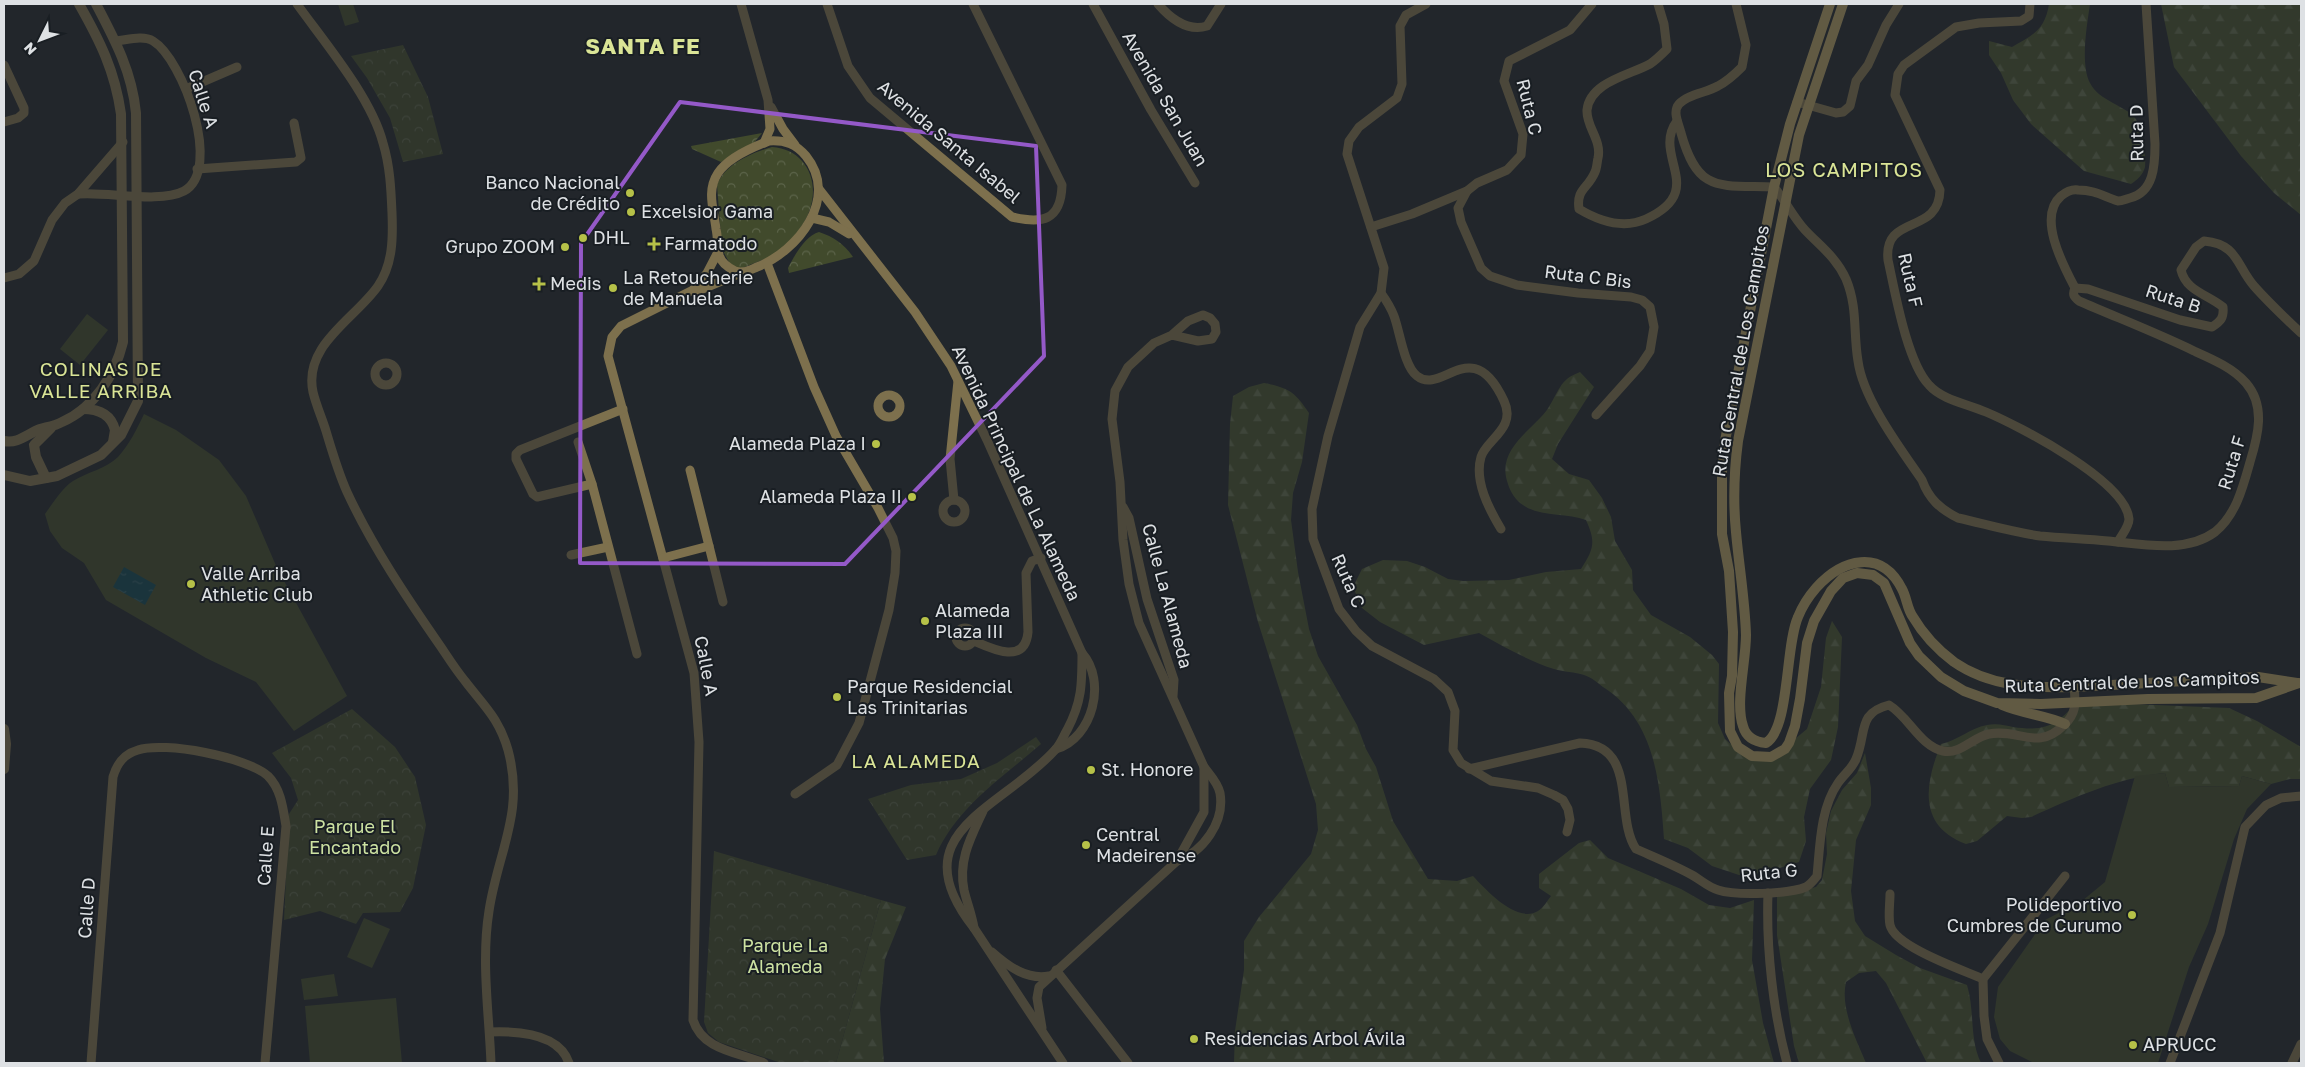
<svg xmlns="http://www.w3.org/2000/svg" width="2305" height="1067" font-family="'Golos Text',sans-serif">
  <defs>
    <pattern id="forest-firs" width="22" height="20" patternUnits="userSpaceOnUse" patternTransform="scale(1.25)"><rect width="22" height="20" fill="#46512e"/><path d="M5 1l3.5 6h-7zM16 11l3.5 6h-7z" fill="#606a4c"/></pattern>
    <pattern id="park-crowns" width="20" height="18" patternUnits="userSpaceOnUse" patternTransform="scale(1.25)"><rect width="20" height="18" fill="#414a2c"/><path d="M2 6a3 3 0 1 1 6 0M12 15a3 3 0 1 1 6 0" fill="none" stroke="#5c644a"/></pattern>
    <pattern id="water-ripples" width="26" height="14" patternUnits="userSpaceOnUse" patternTransform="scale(1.25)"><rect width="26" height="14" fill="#114550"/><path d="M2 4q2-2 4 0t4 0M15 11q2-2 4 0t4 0" fill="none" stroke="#336069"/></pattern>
  </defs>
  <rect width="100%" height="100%" fill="#22272c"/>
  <g fill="url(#forest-firs)">
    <path d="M2049 4H2090C2087 25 2080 64 2090 83 2099 101 2126 106 2135 118 2143 128 2146 154 2145 167 2143 175 2137 180 2131 184L2084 171 2031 124 2013 100 2001 73 1989 55V41L2012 47C2033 35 2045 30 2049 4Z"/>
    <path d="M2161 4H2301V215L2274 193 2241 156 2174 67Z"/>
    <path d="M1580 372 1594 387 1558 444 1552 459 1569 474 1589 480 1602 498 1611 517 1615 541 1632 570 1633 590 1651 615 1690 637 1712 655 1719 664 1718 723 1725 739 1743 755H1769L1784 748 1807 729 1821 687 1826 638 1832 621 1842 637 1838 727 1831 760 1810 789 1804 817 1806 841 1799 862 1764 873 1739 875 1712 866 1688 848 1664 839C1660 782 1655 720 1603 687 1598 683 1591 677 1584 675 1575 672 1564 672 1554 669 1527 660 1504 647 1479 633L1424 645 1380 622 1362 608 1353 587 1362 569 1383 560 1407 561 1425 567 1448 579 1463 581 1509 580 1546 572 1581 569C1594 549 1596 542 1586 520 1567 513 1540 517 1523 505 1516 501 1510 491 1508 484 1497 454 1523 436 1541 417 1552 407 1557 387 1567 379 1570 376 1576 374 1580 372Z"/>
    <path d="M1264 383C1289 388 1295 392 1309 413L1302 462 1293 493 1291 520 1298 572 1309 629 1318 656 1357 725 1366 749 1376 767 1393 821 1428 879 1457 881 1473 876C1486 890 1517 924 1538 911 1543 908 1548 900 1551 896L1539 888V874L1579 843 1590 840 1608 858 1681 889 1709 905 1730 908 1754 900 1752 960 1763 1023 1774 1063H1234L1235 1031 1244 970V941L1259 917 1311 854 1318 830 1316 804 1258 622 1228 505 1230 424 1233 396 1249 387Z"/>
    <path d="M2079 699 2106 703 2229 708 2257 721 2301 747V779H2290L2271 784 2242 776 2239 786 2169 787 2165 773C2117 778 2075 797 2031 817L2022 818 2007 816 1977 841 1966 844C1917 826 1925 783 1941 744 1959 740 1970 728 1987 725 1996 723 2005 725 2013 727 2046 732 2058 725 2079 699Z"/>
    <path d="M1865 753 1871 788V805L1856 840 1851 891 1855 921 1865 936 1896 955 1920 968 1967 985C1975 1011 1969 1038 1981 1063H1927L1886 983 1876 971 1859 973 1846 982C1840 1008 1856 1039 1866 1063H1799L1794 1046 1777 935V896L1816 887 1822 880 1827 854 1826 833 1831 811 1842 790 1857 773Z"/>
    <path d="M881 900 906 907 885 959 880 1009 884 1063H836Z"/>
  </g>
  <g fill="url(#park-crowns)">
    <path d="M403 45 428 97 443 154 403 162 390 118 367 78 351 56Z"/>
    <path d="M762 133 753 144 721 162 692 149 691 146Z"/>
    <path d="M772 147C804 149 820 179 810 209 806 222 794 238 784 247 772 258 754 263 739 269L730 264 722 249 717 185C725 164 751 153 772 147Z"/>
    <path d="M819 232C834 237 844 244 853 257L789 273 788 268C794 256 806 235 819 232Z"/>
    <path d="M352 709 395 747 415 777 426 825 413 888 400 912 363 913 356 924 320 911 284 920 289 814 298 800 291 778 272 753Z"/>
    <path d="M1036 737 1041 744C1002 778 957 807 936 855L907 860 868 799 911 785 961 779 997 763Z"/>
    <path d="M714 851 881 900 836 1063H781L719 1042 708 1033 704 1022Z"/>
  </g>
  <g fill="#414a2c">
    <path d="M338 4H353L359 22 345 26Z"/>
    <path d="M87 314 108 330 80 365 60 349Z"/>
    <path d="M144 414 176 430 219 460 246 496 277 568 347 696 294 731 256 682 206 658 106 600 84 563 62 548 50 531 45 514C53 503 62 488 73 481 87 472 106 469 118 457 129 445 137 429 144 414Z"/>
    <path d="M2165 773 2169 787 2239 786 2242 776 2271 784 2247 809 2234 839 2208 924 2189 967 2158 1063H2034L2010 1051 2000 1039 1994 1017 1998 987 2045 920 2082 901 2105 882 2135 776Z"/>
    <path d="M364 918 390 929 372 968 347 957Z"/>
    <path d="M816 928 844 939 828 980 800 970Z"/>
    <path d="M334 974 338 996 304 1000 301 979Z"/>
    <path d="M396 998 402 1063H310L305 1006Z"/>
  </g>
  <path fill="url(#water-ripples)" d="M124 567 156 585 145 605 113 587Z"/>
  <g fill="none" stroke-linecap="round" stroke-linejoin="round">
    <g stroke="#7d704d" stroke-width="9">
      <path d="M297 4C325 43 371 97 383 143 390 166 391 189 392 213 393 238 393 264 378 286 355 319 303 345 313 392 316 405 322 418 326 431 332 451 338 472 347 492 372 546 407 598 441 647 449 659 456 670 465 681 484 706 499 718 508 750 525 813 498 851 489 911 481 961 489 1013 491 1063"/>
      <path d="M741 4 768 100 770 129 764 143"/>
      <path d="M827 4 848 66 870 98 1012 217C1042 224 1061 221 1062 185L973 4"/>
      <path d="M1093 4 1151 110 1195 183"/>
      <path d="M1158 4C1170 18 1187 32 1207 26L1221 4"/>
      <path d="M1426 4 1406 15 1400 26 1402 84 1397 98 1359 127 1349 141 1347 154 1384 268 1381 293 1360 327 1328 436 1312 509 1313 539 1339 609 1356 631 1372 646 1434 679 1448 692 1455 711 1453 750 1461 763 1491 781 1538 788 1554 795 1563 800 1568 809 1570 820 1567 832"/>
      <path d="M1658 4 1664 24 1667 49C1662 54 1656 60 1650 64 1630 75 1590 82 1587 110 1586 127 1602 140 1598 158 1597 162 1597 168 1595 172 1588 189 1576 189 1579 209 1599 221 1624 229 1646 219 1709 190 1651 156 1677 121"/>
      <path d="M1736 4 1746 45 1742 67C1735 74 1726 82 1718 86 1706 93 1688 94 1679 104 1672 112 1679 124 1681 133 1698 194 1719 185 1774 187 1785 200 1793 217 1805 230 1820 246 1836 257 1846 279 1858 308 1853 332 1858 361 1863 399 1900 448 1922 480 1929 499 1940 509 1958 518 1985 524 2012 532 2040 536 2062 538 2085 539 2108 541 2141 544 2185 554 2215 532 2236 515 2243 487 2250 462 2258 436 2266 406 2246 383 2233 368 2212 359 2194 351 2157 333 2118 318 2079 301 2074 297 2072 295 2075 288"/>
      <path d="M2030 4 2029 16 2021 21 1979 23 1956 27 1904 65 1898 74 1895 95 1940 190C1939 236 1883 213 1888 260 1895 292 1907 362 1929 385 1942 400 1968 404 1986 412 2019 426 2126 481 2129 519 2129 527 2122 534 2118 542"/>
      <path d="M4 65 24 108V113L18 118 4 122"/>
      <path d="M186 89 237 67"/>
      <path d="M1797 102 1836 113 1843 112 1850 106 1856 81 1868 65 1886 25 1899 4"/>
      <path d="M771 107 783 129 795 145"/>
      <path d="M769 141C785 140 796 144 806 156 840 198 798 251 757 267 750 270 743 274 735 271 729 268 721 262 719 255 717 247 718 237 716 229 714 210 706 191 718 173 728 158 753 147 769 141Z"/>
      <path d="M197 169 296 162 301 158 294 123"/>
      <path d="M819 189 915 312 951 366 987 440 1082 653C1107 681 1093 738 1056 749"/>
      <path d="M1467 191 1458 208 1461 222 1481 268 1490 276 1517 285 1578 293 1631 297 1642 300 1650 307 1654 327 1650 351 1640 366 1596 415"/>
      <path d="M78 194C107 191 159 204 184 191 223 170 183 59 153 41 143 35 127 40 116 41"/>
      <path d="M812 218 829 222 849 234"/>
      <path d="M1371 227 1412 214 1467 191 1477 183 1507 170 1521 155 1523 134 1504 81 1509 61 1570 30 1592 4"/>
      <path d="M767 263 814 387 836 436 878 508 893 538 896 551 895 573 889 610 859 723 837 765 795 794"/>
      <path d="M743 272 700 290H693L621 326 612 337 608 356 694 673 699 742 693 1020C703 1051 739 1052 764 1063"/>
      <path d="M4 278 19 274 34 261 52 220 65 203 78 194 123 142"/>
      <path d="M2075 288 2088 289 2180 320 2212 327C2221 321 2224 318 2223 307 2207 294 2186 291 2181 270L2196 247 2204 241C2238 244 2236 265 2254 286 2269 303 2285 318 2301 333"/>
      <path d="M2075 288C2063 265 2037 217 2061 196 2066 192 2071 189 2078 190 2096 190 2104 197 2118 201 2122 201 2126 199 2130 198 2154 192 2155 165 2155 144L2146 4"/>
      <path d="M693 290 707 273 719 250"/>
      <path d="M1381 293C1386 300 1391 308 1394 316 1400 332 1404 366 1417 376 1442 396 1472 332 1504 401 1517 428 1486 440 1481 457 1474 481 1489 509 1501 529"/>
      <path d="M1172 335 1198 341 1212 339 1216 332 1215 324 1210 318 1203 315 1188 321 1172 335 1154 343 1128 367 1115 391 1112 419 1120 482 1123 540 1129 584 1139 623 1204 767C1210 775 1218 783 1220 793 1225 822 1203 852 1177 861"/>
      <circle cx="386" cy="374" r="11"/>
      <circle cx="889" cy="406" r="11"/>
      <path d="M578 442 592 484 637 654"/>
      <path d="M690 470 723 602"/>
      <path d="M592 484 537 497 533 494 516 459V454L520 450 623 409"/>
      <circle cx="954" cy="511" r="11"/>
      <path d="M954 500 950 459 958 381"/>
      <path d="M1123 507 1129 518 1147 599 1174 680 1173 696"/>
      <path d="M571 555 608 547"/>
      <path d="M663 558 709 546"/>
      <circle cx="965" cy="637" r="9"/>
      <path d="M974 641C992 649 1025 665 1028 632L1026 573 1032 561 1041 558"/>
      <path d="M1469 769 1580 743C1639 745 1614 817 1636 849 1654 857 1674 865 1692 875 1701 880 1708 887 1718 890 1736 896 1789 894 1806 887 1811 884 1813 881 1817 876 1820 846 1820 809 1838 783 1844 774 1852 769 1856 759 1867 733 1857 713 1889 705 1909 717 1920 746 1943 751 1960 755 1973 737 1989 734 2018 728 2037 752 2064 725 2076 714 2076 704 2074 687"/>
      <path d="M1768 893C1766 948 1773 1011 1787 1063"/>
      <path d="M1890 894C1890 903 1888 916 1890 925 1895 947 1963 970 1983 979"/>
      <path d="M974 928C972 915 967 903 964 890 958 860 971 837 983 811"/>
      <path d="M992 952C1009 967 1027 980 1049 976"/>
      <path d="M1056 970 1128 1063"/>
      <path d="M1042 1028 1037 998 1039 987 1177 861 1204 812V767"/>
      <path d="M490 1032C517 1031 559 1033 569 1063"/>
      <path d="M91 1063 113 777C117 763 124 754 138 750 164 741 247 757 268 776 281 789 283 808 286 826L265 1063"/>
      <path d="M1063 1063 974 928C898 832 1001 810 1055 750 1060 745 1063 737 1067 730 1082 702 1082 684 1082 653"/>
      <path d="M1999 1063 1987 1039 1984 1016 1983 979 2065 876"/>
      <path d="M2170 1063 2220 933 2245 827 2266 805 2281 798 2301 796"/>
      <path d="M2292 1063 2301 1044"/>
    </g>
    <g stroke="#7d704d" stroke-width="10">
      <path d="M83 409C98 409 111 414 115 430L113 442"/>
      <path d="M4 441C18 444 27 434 40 429 47 427 55 426 62 422 94 408 115 375 123 342L121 114C115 71 100 41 79 4"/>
      <path d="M4 475 30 481 57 476 101 455 121 435 138 401 136 113C132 72 115 40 96 4"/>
      <path d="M46 478 36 457 34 445 51 428"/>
      <path d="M4 729 6 744 4 769"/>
    </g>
    <g stroke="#ae9a61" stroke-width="10">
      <path d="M1830 4 1790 124 1774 187 1725 441 1722 472V534L1729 571 1733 632 1732 676 1729 693 1730 731 1738 747 1752 756 1771 757 1785 749 1789 743 1795 726 1800 699 1807 643 1814 621 1831 591 1843 578 1857 573 1873 575 1884 583 1910 643 1919 656 1941 677 1964 691 1997 703 2041 704 2148 699 2256 698 2299 683"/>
      <path d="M1843 4 1799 135 1738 441C1734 472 1733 502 1736 532 1739 566 1745 601 1746 635 1746 662 1735 703 1743 726 1746 737 1755 742 1766 743 1790 728 1785 646 1798 617 1802 607 1809 596 1816 588 1842 559 1881 548 1902 589 1907 598 1907 609 1913 617 1923 634 1938 650 1954 662 1990 687 2032 688 2074 687L2258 677 2297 683"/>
      <path d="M2002 705C2023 714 2045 715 2065 724"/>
    </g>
  </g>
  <path d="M0 0H2305V1067H0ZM680 102 1036 146 1044 356 845 564 580 563 581 243Z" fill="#22272c" fill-opacity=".55" fill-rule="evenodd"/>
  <path fill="none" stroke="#9459c8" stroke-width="4" stroke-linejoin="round" d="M680 102 1036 146 1044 356 845 564 580 563 581 243Z"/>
  <g fill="#b6c148" stroke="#191e23" stroke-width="2">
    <circle cx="630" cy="193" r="5"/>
    <circle cx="631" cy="212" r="5"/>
    <circle cx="583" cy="238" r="5"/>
    <path d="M651.5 236.5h5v5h5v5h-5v5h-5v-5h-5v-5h5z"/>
    <circle cx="565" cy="247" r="5"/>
    <path d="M536.5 276.5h5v5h5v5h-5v5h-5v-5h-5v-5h5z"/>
    <circle cx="613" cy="288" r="5"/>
    <circle cx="876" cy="444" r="5"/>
    <circle cx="912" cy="497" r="5"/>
    <circle cx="191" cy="584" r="5"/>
    <circle cx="925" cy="621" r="5"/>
    <circle cx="837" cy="697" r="5"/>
    <circle cx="1091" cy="770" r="5"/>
    <circle cx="1086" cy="845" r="5"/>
    <circle cx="2132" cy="915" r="5"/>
    <circle cx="1194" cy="1039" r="5"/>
    <circle cx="2133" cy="1045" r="5"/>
  </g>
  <g text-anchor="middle" stroke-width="4" stroke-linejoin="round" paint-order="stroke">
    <g font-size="18" fill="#dee1e4" stroke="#191e23">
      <text transform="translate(203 99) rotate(72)" y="6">Calle A</text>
      <text transform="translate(1165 99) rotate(60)" y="6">Avenida San Juan</text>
      <text transform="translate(1529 107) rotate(76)" y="6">Ruta C</text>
      <text transform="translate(2137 133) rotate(-91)" y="6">Ruta D</text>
      <text transform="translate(949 142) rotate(40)" y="6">Avenida Santa Isabel</text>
      <text transform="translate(1588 277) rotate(7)" y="6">Ruta C Bis</text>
      <text transform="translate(1910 280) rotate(77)" y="6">Ruta F</text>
      <text transform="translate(2173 299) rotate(18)" y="6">Ruta B</text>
      <text transform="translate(1741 351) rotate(-80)" y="6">Ruta Central de Los Campitos</text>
      <text transform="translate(2232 463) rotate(-73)" y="6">Ruta F</text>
      <text transform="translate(1016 473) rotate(65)" y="6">Avenida Principal de La Alameda</text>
      <text transform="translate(1348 581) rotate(66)" y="6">Ruta C</text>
      <text transform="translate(1167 596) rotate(75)" y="6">Calle La Alameda</text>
      <text transform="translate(706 666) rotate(79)" y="6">Calle A</text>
      <text transform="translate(2132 682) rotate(-2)" y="6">Ruta Central de Los Campitos</text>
      <text transform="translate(266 856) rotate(-86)" y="6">Calle E</text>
      <text transform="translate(1769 873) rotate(-6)" y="6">Ruta G</text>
      <text transform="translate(87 908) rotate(-86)" y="6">Calle D</text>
    </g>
    <g font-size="18" fill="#dee1e4" stroke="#191e23" text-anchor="start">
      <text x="620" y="189" text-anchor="end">Banco Nacional<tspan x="620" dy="21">de Crédito</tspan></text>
      <text x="641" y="218">Excelsior Gama</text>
      <text x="593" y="244">DHL</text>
      <text x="664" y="250">Farmatodo</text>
      <text x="555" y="253" text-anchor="end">Grupo ZOOM</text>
      <text x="623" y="284">La Retoucherie<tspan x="623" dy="21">de Manuela</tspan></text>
      <text x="550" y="290">Medis</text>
      <text x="866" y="450" text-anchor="end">Alameda Plaza I</text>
      <text x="902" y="503" text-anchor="end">Alameda Plaza II</text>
      <text x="201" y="580">Valle Arriba<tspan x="201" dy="21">Athletic Club</tspan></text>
      <text x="935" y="617">Alameda<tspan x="935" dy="21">Plaza III</tspan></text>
      <text x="847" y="693">Parque Residencial<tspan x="847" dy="21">Las Trinitarias</tspan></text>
      <text x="1101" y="776">St. Honore</text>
      <text x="1096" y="841">Central<tspan x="1096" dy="21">Madeirense</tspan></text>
      <text x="2122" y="911" text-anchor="end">Polideportivo<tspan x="2122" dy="21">Cumbres de Curumo</tspan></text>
      <text x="1204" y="1045">Residencias Arbol Ávila</text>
      <text x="2143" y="1051">APRUCC</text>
    </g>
    <g font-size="18" fill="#cde2a2" stroke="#191e23">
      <text x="355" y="833">Parque El<tspan x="355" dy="21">Encantado</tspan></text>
      <text x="785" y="952">Parque La<tspan x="785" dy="21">Alameda</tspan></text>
    </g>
    <g font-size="19" letter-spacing="1" fill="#dae496" stroke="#191e23">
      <text x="101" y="376">COLINAS DE<tspan x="101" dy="22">VALLE ARRIBA</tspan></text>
      <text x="916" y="768">LA ALAMEDA</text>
    </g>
    <g font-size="20" letter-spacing="1" fill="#dae496" stroke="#191e23">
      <text x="1844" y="177">LOS CAMPITOS</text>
    </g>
    <g font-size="22" font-weight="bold" letter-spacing="1" fill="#dae496" stroke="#191e23">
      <text x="643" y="54">SANTA FE</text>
    </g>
  </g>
  <rect width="2305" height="1067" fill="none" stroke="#dee1e4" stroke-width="10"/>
  <g transform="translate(40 40) rotate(228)" stroke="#191e23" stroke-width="4" paint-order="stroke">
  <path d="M0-4L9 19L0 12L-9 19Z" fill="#dee1e4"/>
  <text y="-8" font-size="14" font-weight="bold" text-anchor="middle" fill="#dee1e4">N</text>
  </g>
</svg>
